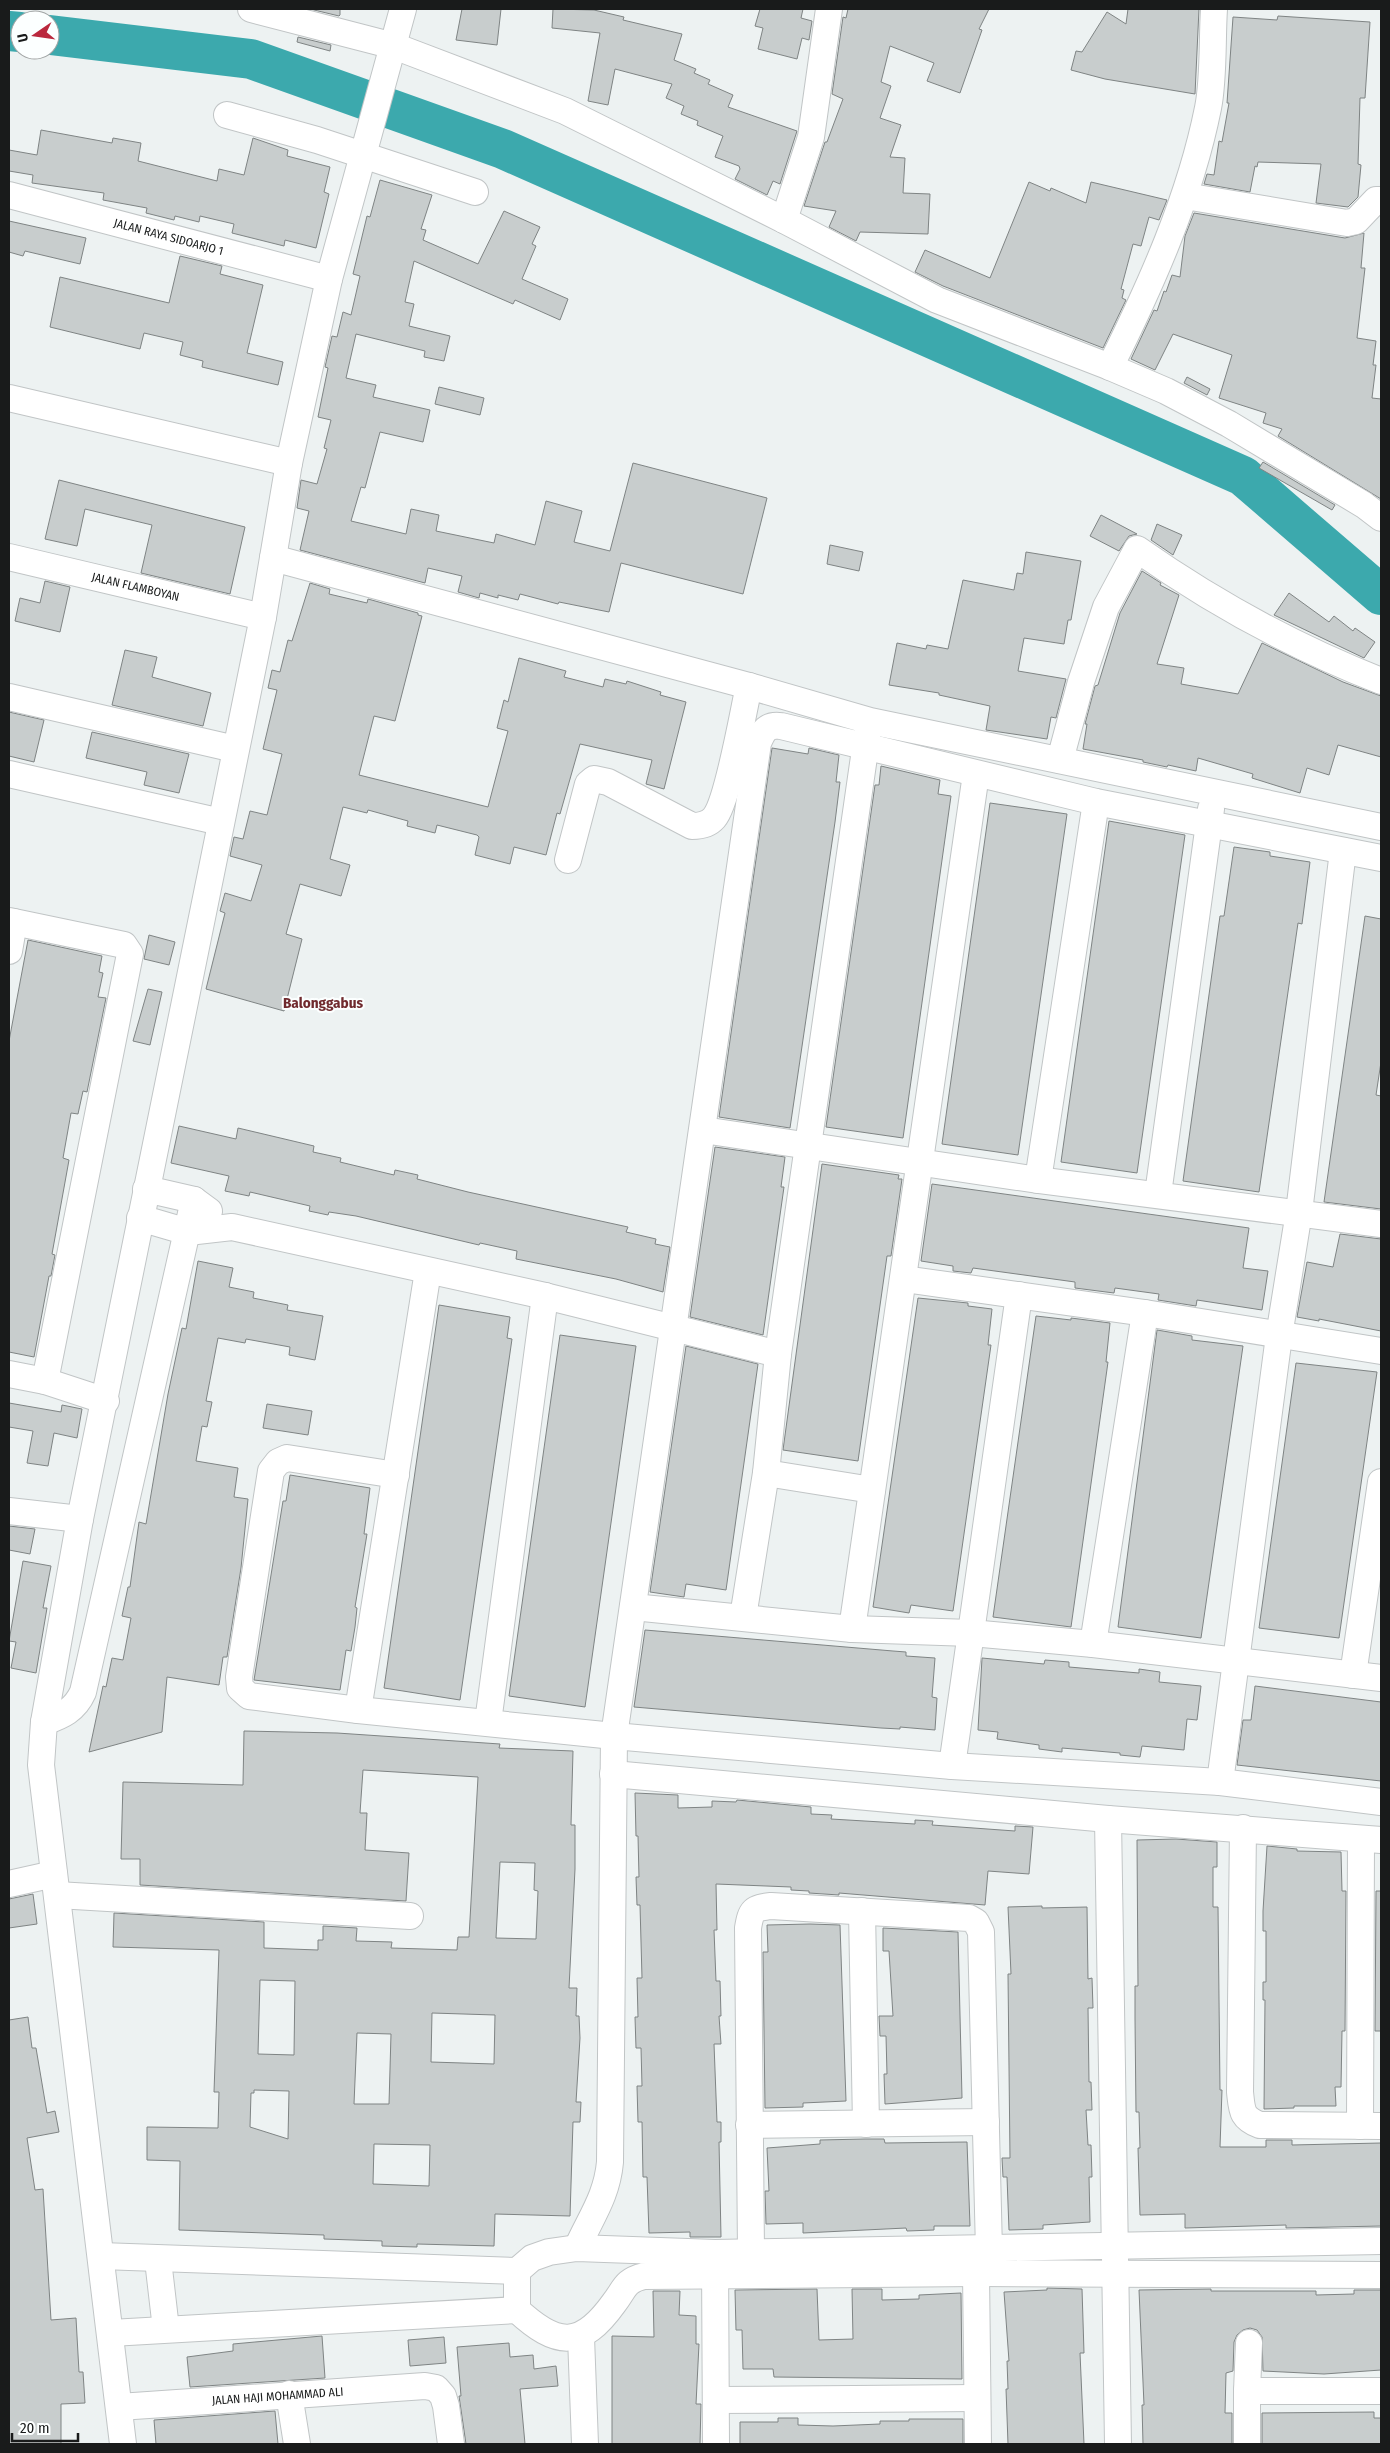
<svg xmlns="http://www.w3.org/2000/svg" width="1390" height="2453" font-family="'Fira Sans Condensed',sans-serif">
  <rect width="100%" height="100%" fill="#edf2f2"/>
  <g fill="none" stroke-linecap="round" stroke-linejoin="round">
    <g stroke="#3ca9ad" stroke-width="40">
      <path d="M9 31 20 32"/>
      <path d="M50 35 251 59 503 149 1243 476 1381 595"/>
    </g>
  </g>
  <g fill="#c8cdcd" stroke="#7f8484" fill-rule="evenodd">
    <path d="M310 9H340V15L339 16Z"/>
    <path d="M462 9H501L497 45 456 40Z"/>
    <path d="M553 9 594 10 624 17 623 20 682 34 674 60 696 69 694 73 710 80 708 84 733 95 728 107 797 131 780 184 773 181 767 195 735 179 740 169 739 166 715 157 723 136 697 125 698 121 681 114 684 106 666 98 672 84 615 69 608 105 588 101 600 33 552 28Z"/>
    <path d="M760 9H803L801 18 812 21 809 40 802 38 797 59 758 49 763 28 755 26Z"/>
    <path d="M848 9H989L979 29 982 30 960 93 927 81 934 63 890 46 881 82 891 86 880 118 901 125 890 157 905 158 903 193 930 194 928 234 860 232 856 241 829 227 836 211 804 206 825 142H827L843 99 832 94 843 17 846 18Z"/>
    <path d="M1128 9H1199L1195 94 1105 79 1071 70 1076 51 1082 52 1107 12 1126 24Z"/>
    <path d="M1278 16 1370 22 1365 98H1360L1358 164 1361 165 1358 197 1348 207 1316 203 1321 164 1258 162 1257 167 1255 166 1250 192 1204 184 1207 174 1214 175 1219 141 1222 142 1229 103H1227L1233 17 1277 20Z"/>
    <path d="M298 37 331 45 330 51 297 42Z"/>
    <path d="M41 130 112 143 113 138 141 143 138 161 217 181 219 169 244 175 253 138 288 150 287 156 330 167 324 192 329 194 316 248 285 240 284 246 232 233 234 224 200 216 199 222 175 216 174 220 146 213 147 208 103 200 104 193 32 183 33 175 9 171V150L37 155Z"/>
    <path d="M380 180 432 195 421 229 426 230 423 240 478 264 504 211 540 227 532 244 536 246 522 279 568 299 560 320 515 300 513 304 414 261 405 302 414 304 409 326 450 336 444 361 424 357 425 351 356 334 346 378 376 385 373 397 430 410 423 442 380 432 365 488 361 487 351 521 406 534 411 509 439 515 436 531 494 543 496 534 535 545 546 501 582 511 574 542 610 551 633 463 767 498 743 594 621 563 609 612 559 602 558 604 520 594 518 600 498 595V598L480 593 479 598 458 592 462 576 428 568 425 583 300 550 309 511 297 508 301 480 317 484 327 449 324 448 331 420 318 417 328 368 325 367 332 336 337 337 343 312 351 315 360 276 353 274 367 216 370 217Z"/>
    <path d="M1029 182 1050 191 1051 188 1086 203 1091 182 1167 200 1159 220 1149 217 1141 246 1133 244 1121 289 1124 290 1122 298 1126 300 1103 348 943 286 915 272 925 250 990 278Z"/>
    <path d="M1194 213 1345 238 1364 233 1361 268H1365L1357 338 1376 341 1373 365H1376L1372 398 1381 399V499L1278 436 1282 429 1263 423 1266 413 1219 398 1232 355 1173 334 1155 370 1131 359 1154 310 1157 311 1164 291 1166 292 1172 275 1180 277 1185 236Z"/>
    <path d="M9 221 86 238 80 264 25 251 23 256 9 252Z"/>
    <path d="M180 256 222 266 220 274 263 285 247 353 283 362 278 385 202 367 203 361 180 355 183 342 144 333 140 349 50 327 60 277 169 303Z"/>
    <path d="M1187 377 1210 389 1207 395 1184 383Z"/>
    <path d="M439 387 484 398 480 415 435 404Z"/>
    <path d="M1263 462 1335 505 1332 510 1259 468Z"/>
    <path d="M59 480 245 527 230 594 141 573 152 525 85 509 77 546 45 539Z"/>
    <path d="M1101 515 1137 534 1129 536 1119 551 1090 536Z"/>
    <path d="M1157 524 1182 535 1173 555 1151 540Z"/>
    <path d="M830 545 863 552 859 571 827 564Z"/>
    <path d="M1026 552 1081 561 1071 620H1068L1064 644 1024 638 1018 671 1066 679 1056 718 1051 717 1047 739 986 730 990 706 939 695V693L889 685 897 643 926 649 927 645 948 649 963 580 1014 590 1017 573 1023 574Z"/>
    <path d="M1142 571 1161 583 1160 585 1179 595 1157 664 1184 668 1181 684 1238 694 1262 643 1343 682 1381 696V757L1338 745 1329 775 1307 768 1300 793 1252 778 1253 774 1198 758 1196 771 1168 765 1167 767 1143 762V760L1083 749 1087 724H1085L1095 686 1098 685 1120 613Z"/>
    <path d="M45 581 70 587 60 632 15 621 20 598 40 603Z"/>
    <path d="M310 583 330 589 329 594 367 603 368 599 418 613V615L422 616 395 721 374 716 359 775 488 807 508 731 497 728 504 700 508 702 519 658 566 671 564 677 603 687 605 679 626 684 627 681 661 692 660 695 686 702 664 789 646 784 652 760 580 744 560 814 557 813 546 855 514 847 510 864 475 855 479 837 477 835 437 825 435 833 407 826 408 821 368 810 367 813 343 807 330 859 350 865 341 896 300 884 286 934 302 939 284 1011 206 989 225 913 220 911 225 893 251 901 262 865 230 856 234 837 243 839 250 811 267 815 282 754 263 749 277 690 268 688 272 670 280 672 288 640 292 641Z"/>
    <path d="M1289 593 1329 622 1334 616 1353 631 1355 628 1375 642 1364 658 1274 615Z"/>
    <path d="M125 650 157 657 152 677 211 693 203 726 112 705Z"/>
    <path d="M9 712 44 720 34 762 9 756Z"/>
    <path d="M92 732 189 754 179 793 144 785 147 772 86 758Z"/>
    <path d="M772 748 808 754 809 748 839 755 836 782H840L835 822 790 1128 719 1117Z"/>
    <path d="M881 766 940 780 938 794 951 796 903 1138 826 1127 875 785H879Z"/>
    <path d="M990 803 1067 814 1018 1155 942 1144Z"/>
    <path d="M1109 821 1185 835 1137 1173 1061 1162Z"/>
    <path d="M1234 847 1270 852V856L1310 862 1302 924 1298 923 1259 1192 1183 1181 1220 916H1224Z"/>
    <path d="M1365 916 1381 919V1062L1376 1095 1381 1096V1209L1324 1202Z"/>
    <path d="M149 935 175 942 169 965 144 959Z"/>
    <path d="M28 940 102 956 99 972 103 973 98 997 106 998 87 1092 83 1091 78 1114 71 1113 63 1158 69 1160 52 1254 55 1255 51 1276H49L34 1357 9 1352V1041Z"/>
    <path d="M148 989 162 992 150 1045 133 1041Z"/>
    <path d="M179 1126 236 1139 238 1128 314 1146 313 1152 341 1158 340 1162 394 1175 395 1170 418 1175 417 1179 468 1192 628 1227 626 1232 656 1239 655 1244 670 1247 663 1292 616 1279 516 1259 517 1251 480 1243 479 1245 356 1216 329 1212 328 1215 309 1211 310 1206 250 1192 249 1196 225 1191 229 1176 171 1163Z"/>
    <path d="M715 1147 785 1157 781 1187H784L763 1335 690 1317Z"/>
    <path d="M822 1164 899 1175 898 1179H902L891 1256H887L858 1461 783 1450Z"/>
    <path d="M932 1184 1249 1228 1243 1268 1268 1271 1262 1310 1197 1300 1196 1306 1158 1300 1159 1294 1115 1288 1114 1293 1075 1288V1282L973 1268 971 1273 953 1271V1266L921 1261Z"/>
    <path d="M1340 1234 1381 1239V1331L1319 1319V1321L1297 1317 1307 1262 1333 1267Z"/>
    <path d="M198 1261 233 1268 229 1287 254 1292 253 1298 288 1305 287 1310 323 1316 315 1360 289 1355 290 1347 246 1339 245 1343 218 1338 206 1401 212 1402 207 1427 202 1426 196 1461 238 1468 234 1497 248 1499 241 1568 227 1657H223L219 1685 167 1677 162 1732 89 1752 103 1686 106 1687 112 1658 123 1660 131 1618 122 1616 128 1587H130L139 1522 146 1524 168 1394 182 1328 186 1329Z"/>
    <path d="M918 1298 968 1303V1306L992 1309 988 1345H991L953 1611 911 1605 909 1613 873 1607Z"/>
    <path d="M439 1305 510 1317 507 1338 512 1339 460 1700 384 1688Z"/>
    <path d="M1036 1316 1071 1320V1318L1110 1323 1106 1362H1108L1071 1627 993 1617Z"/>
    <path d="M1157 1330 1192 1336V1340L1243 1346 1201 1638 1118 1627Z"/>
    <path d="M560 1335 636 1346 585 1707 509 1696Z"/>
    <path d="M686 1346 758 1364 726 1590 686 1584 684 1597 650 1592Z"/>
    <path d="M1296 1363 1377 1372 1339 1638 1259 1628Z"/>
    <path d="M9 1403 61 1412 62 1405 82 1409 77 1438 54 1433 48 1466 27 1463 33 1431 9 1427Z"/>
    <path d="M267 1404 312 1411 308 1435 263 1428Z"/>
    <path d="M290 1475 370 1488 364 1534H367L355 1607 357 1608 355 1627 351 1651 346 1650 340 1690 254 1680 283 1501H286Z"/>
    <path d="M9 1526 35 1529 30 1554 9 1550Z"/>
    <path d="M23 1561 51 1566 43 1608H47L36 1673 11 1668 16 1642 9 1641Z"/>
    <path d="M645 1630 893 1651 906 1652V1656L935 1658 932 1697 937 1698 935 1730 900 1727V1729L881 1728 634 1707Z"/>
    <path d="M982 1658 1044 1664 1045 1660 1069 1662V1667L1139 1673V1669L1160 1672 1159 1682 1201 1686 1197 1720 1187 1719 1184 1750 1142 1746 1140 1757 1120 1755V1753L1062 1748V1752L1039 1749V1745L997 1739 998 1732 978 1730Z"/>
    <path d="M1255 1686 1381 1702V1781L1237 1765 1243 1720H1251Z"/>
    <path d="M244 1731 337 1733 500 1744 499 1748 573 1751 571 1825H575V1869L569 1988H577L576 2016H579L580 2038 576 2102H581L580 2122H573L570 2216 495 2214 494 2246 417 2244V2247L382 2246V2241L324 2239V2235L179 2230 180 2161 147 2160V2127L218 2128 219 2092H214L219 1950 113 1947 114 1913 264 1922V1948L318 1950V1940H323V1926L357 1928 356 1941 392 1942 391 1948 457 1950 458 1937H469L478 1777 363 1770 360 1813H367L365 1850 409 1853 406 1901 140 1885V1859H121L123 1782 243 1785ZM500 1862 535 1863 534 1890 538 1891 536 1939 496 1938ZM260 1980 295 1981 294 2055 258 2054ZM432 2013 495 2015 494 2064 431 2062ZM357 2033 391 2034 389 2104H354ZM254 2090 289 2091 288 2139 250 2127 251 2093H254ZM374 2144 430 2145 429 2186 373 2184Z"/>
    <path d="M635 1793 678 1795V1808L712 1807V1801L736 1802 737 1800 811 1807V1814L832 1815 831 1819 915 1824V1820L933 1821 932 1825 1015 1831V1826L1033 1827 1029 1874 988 1871 985 1905 839 1893V1895L809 1893V1891L791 1890V1887L716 1884 717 1930H714L716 1981H720L721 2016H719L721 2044H714L717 2122H721V2142H719L721 2237H690V2232L649 2233 647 2177H643L642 2122H638L637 2086H642L641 2048H636L635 2017H638L637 1978H642L640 1905H637L636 1877H639L638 1836H636Z"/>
    <path d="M1176 1839 1217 1842V1867H1213V1907H1218L1220 2090H1222L1220 2147H1266V2140H1292V2145L1381 2143V2226L1286 2228V2225L1185 2228V2214L1140 2215 1138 2148H1140L1139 2112H1136L1135 2018V1986H1138L1137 1840Z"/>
    <path d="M1267 1846 1297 1849V1851L1341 1852 1342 1891H1346L1345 2031H1342L1341 2087H1335L1336 2106H1294V2108L1264 2109 1265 2000H1263V1982H1266V1931H1263V1911Z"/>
    <path d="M1376 1891H1381V2031H1375Z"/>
    <path d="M33 1894 37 1924 9 1928V1899Z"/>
    <path d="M1042 1906V1908L1087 1907 1088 1979 1092 1978 1093 2008H1088L1089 2082H1091L1092 2110H1086L1088 2145H1091L1092 2177H1089L1090 2222 1043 2225V2229L1009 2230 1007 2177H1003L1002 2158H1010L1008 1974H1011L1008 1907Z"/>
    <path d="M810 1924 840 1925 846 2101 803 2103V2107L765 2108 763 1952H768L767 1925Z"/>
    <path d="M883 1928 958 1932 962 2098 885 2104 884 2074H887L886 2036H880L879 2016H893L889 1951H883Z"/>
    <path d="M28 2017 32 2048H36L47 2113 55 2111 59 2132 27 2138 35 2190 43 2189 51 2320 76 2318 79 2372H83L85 2403 61 2404V2444H9V2020Z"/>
    <path d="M865 2139H884L885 2143 967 2142 970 2226H934V2230L907 2231 906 2228 803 2233V2223L766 2224 765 2191H769L767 2148 820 2144V2140Z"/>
    <path d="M1047 2288 1082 2289 1084 2353H1080L1084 2444H1008L1006 2389H1008L1007 2361H1009L1004 2292 1047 2290Z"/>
    <path d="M817 2289 819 2340 853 2339 852 2289H882V2300L919 2299V2295L961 2293 962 2379 774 2377 773 2369H743L742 2330H736L735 2290Z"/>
    <path d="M1211 2289V2291H1316V2295L1354 2294V2290H1381V2370L1324 2374 1263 2371 1262 2337 1257 2330 1250 2328 1243 2330 1237 2335 1234 2342 1233 2371 1226 2373 1225 2413H1232V2444H1143L1142 2405H1144L1139 2290Z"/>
    <path d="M653 2291H680L679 2315 696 2316V2344H699L696 2404H701L700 2444H612V2336L654 2337Z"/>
    <path d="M322 2336 325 2378 190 2387 187 2357 233 2351V2344Z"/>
    <path d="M444 2337 446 2363 410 2366 408 2340Z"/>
    <path d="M509 2343 510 2357 533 2355 534 2369 556 2366 558 2386 520 2389 525 2444H466L459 2396H461L457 2347Z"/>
    <path d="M275 2411 278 2444H156L154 2420Z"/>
    <path d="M1374 2412V2418H1381V2444H1262V2413Z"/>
    <path d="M778 2418H798V2425L833 2426 880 2424V2421H909V2419H963V2444H740V2422H778Z"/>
  </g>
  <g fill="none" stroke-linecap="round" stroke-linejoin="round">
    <g stroke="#c1c5c6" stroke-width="28">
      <g id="minor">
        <path d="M251 9 394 46 565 111 784 220 937 300 1110 367 1166 391 1229 424 1364 505 1381 518"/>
        <path d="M227 115 317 140 475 192"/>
        <path id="s1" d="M9 195 329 279"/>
        <path d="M1185 196 1347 223 1356 221 1376 200H1381"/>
        <path d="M784 220 811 137 829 9"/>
        <path d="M1110 367C1151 285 1190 198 1208 108 1214 79 1212 39 1214 9"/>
        <path d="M9 398 289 463"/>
        <path id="s2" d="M9 557 263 617"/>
        <path d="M273 558 749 686 870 721 1381 827"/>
        <path d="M9 697 235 749"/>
        <path d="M1060 760 1081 682 1106 607 1137 549C1211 601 1297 648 1381 681"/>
        <path d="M9 774 221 822"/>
        <path d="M568 860 588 784 594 779 608 782 692 826C700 826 708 825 714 818 728 802 743 712 749 686"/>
        <path d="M9 921 124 945 130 954 45 1381"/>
        <path d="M9 951 14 922"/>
        <path d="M703 1130 1038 1180 1381 1224"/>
        <path d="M1038 1180 1096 802"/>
        <path d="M146 1189 194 1200 209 1211"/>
        <path d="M1158 1194 1211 809"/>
        <path d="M140 1218 188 1232 232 1227 545 1296 778 1354"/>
        <path d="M904 1279 1145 1313 1381 1351"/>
        <path d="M9 1374 45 1381 106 1401"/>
        <path d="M766 1473 872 1490"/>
        <path d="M396 1475 287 1458 278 1462 271 1471 239 1677 240 1688 249 1696 358 1710 614 1736 952 1766 1220 1782 1381 1802"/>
        <path d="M9 1511 80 1519"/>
        <path d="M633 1607 852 1629 971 1633 1093 1644 1381 1678"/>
        <path d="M743 1617 766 1473 778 1354 868 729"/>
        <path d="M852 1629 976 774"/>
        <path d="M1093 1644 1145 1313"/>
        <path d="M1353 1675 1381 1482"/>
        <path d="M358 1710 428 1271"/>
        <path d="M44 1722C62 1716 75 1710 83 1692L194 1200"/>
        <path d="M488 1722 545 1296"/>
        <path d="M952 1766 1019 1295"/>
        <path d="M613 1774 1108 1819 1381 1840"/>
        <path d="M1220 1782 1279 1336 1299 1212 1343 851"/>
        <path d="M1108 1819 1118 2444"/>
        <path d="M1243 1828 1240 2092C1242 2110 1241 2118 1260 2125L1381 2126"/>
        <path d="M9 1884 54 1874"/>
        <path d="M57 1895 410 1916"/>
        <path d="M862 1911 866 2124"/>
        <path d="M749 2125 986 2122"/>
        <path d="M1360 2126 1361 1839"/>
        <path d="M1381 2241 715 2253 577 2248 549 2252 532 2258 517 2271V2310C557 2347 581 2349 614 2303 625 2289 624 2281 644 2276L976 2273 1381 2275"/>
        <path d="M577 2248C591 2217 607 2196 610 2162L614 1736 758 743C763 731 767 724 781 726L1096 802 1381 858"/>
        <path d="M751 2252 748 1928C751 1910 753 1908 771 1906L969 1918 976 1922 981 1932 989 2250"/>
        <path d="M101 2256 517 2271"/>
        <path d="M715 2259 716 2444"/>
        <path d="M158 2260 166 2329"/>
        <path d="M976 2273 978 2444"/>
        <path d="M111 2333 517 2310"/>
        <path d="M581 2337 585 2444"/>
        <path d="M1249 2343 1247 2391H1381"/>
        <path d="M289 2394 297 2444"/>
        <path d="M716 2400 977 2398"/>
        <path id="s3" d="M119 2407 425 2386 436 2388 443 2396 446 2406 451 2444"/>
        <path d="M123 2444 41 1765 44 1722 80 1519 263 617 289 463 329 279 403 9"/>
        <path d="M1247 2444V2391"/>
      </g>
    </g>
    <use href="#minor" stroke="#fff" stroke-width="26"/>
  </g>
  <g text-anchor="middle" stroke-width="4" stroke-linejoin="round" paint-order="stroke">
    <g font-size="12" fill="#191b1b" stroke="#fcffff">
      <text dy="4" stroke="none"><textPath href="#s1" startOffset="165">JALAN RAYA SIDOARJO 1</textPath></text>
      <text dy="4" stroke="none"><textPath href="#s2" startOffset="130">JALAN FLAMBOYAN</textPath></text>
      <text dy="4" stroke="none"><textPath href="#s3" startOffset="159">JALAN HAJI MOHAMMAD ALI</textPath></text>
    </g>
    <g font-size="15" font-weight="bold" fill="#702a2e" stroke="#fcffff">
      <text x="323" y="1008">Balonggabus</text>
    </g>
  </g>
  <rect width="1390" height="2453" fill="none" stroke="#191b1b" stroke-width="20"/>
  <g transform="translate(35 35) rotate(257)"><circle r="24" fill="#fcffff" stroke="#a1a4a4"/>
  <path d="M0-4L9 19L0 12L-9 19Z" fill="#ba283d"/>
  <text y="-8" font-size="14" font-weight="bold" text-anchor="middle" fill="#191b1b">U</text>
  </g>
  <path d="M12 2433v8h66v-8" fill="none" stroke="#191b1b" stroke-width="2.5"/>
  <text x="20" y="2433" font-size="15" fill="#191b1b" stroke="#fcffff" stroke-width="4" paint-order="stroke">20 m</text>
</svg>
